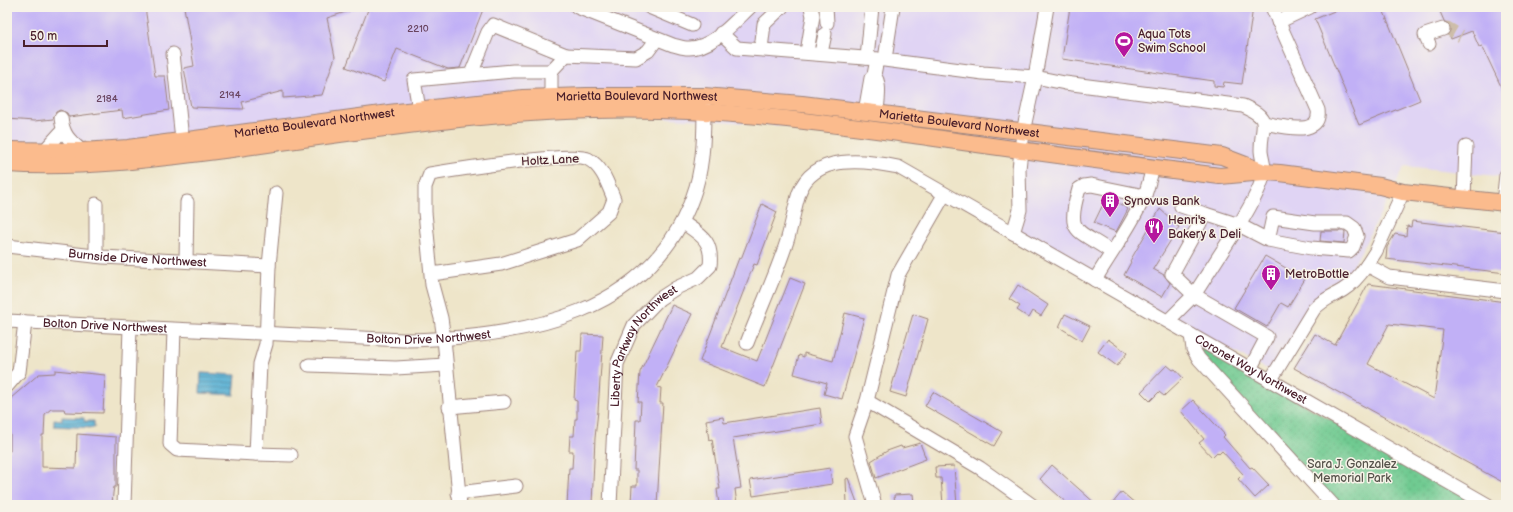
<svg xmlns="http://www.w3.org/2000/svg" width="1513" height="512" font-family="'Balsamiq Sans',sans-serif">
  <defs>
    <pattern id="green-dots" width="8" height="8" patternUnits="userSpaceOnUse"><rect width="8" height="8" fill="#6fca91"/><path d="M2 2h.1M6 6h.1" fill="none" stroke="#62ad7d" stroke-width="1.8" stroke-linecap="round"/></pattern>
    <pattern id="water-rules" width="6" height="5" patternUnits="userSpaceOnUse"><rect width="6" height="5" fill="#56afd3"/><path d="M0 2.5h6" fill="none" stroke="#498eab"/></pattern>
  </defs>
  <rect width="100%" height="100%" fill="#f7f3e8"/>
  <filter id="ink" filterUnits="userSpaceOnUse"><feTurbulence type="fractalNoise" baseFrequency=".025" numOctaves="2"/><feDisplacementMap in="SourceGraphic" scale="8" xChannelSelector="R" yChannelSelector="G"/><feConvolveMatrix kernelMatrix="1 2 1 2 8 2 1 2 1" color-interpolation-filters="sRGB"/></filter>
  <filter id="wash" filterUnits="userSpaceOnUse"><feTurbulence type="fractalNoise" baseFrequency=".012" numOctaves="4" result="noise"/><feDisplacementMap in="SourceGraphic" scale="16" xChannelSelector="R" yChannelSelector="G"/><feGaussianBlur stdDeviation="0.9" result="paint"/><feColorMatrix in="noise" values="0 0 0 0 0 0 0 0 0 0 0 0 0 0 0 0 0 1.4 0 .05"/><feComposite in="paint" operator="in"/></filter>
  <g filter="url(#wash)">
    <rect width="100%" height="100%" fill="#eee5c9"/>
    <path fill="#e0d4f4" d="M7 7H1278L1284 22 1314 7H1506V177L1405 166 1346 280 1329 284 1269 370 1095 280 1017 236 1025 142 583 112 265 139 7 145Z"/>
    <path fill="url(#green-dots)" stroke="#5c745e" d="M1192 343 1486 505H1335Z"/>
    <g fill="url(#water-rules)" stroke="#50677f">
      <path d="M201 373 236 375 234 395 200 393Z"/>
      <path d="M62 417 84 418V421H94V428L54 426V419L62 420Z"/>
    </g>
    <g id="blocks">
      <g fill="#c1b0f6" fill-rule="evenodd">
        <path d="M7 7H145L155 76H165L169 110 123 118 122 110 69 117 67 113 60 110 56 112 53 119 34 121 7 119Z"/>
        <path d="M184 7H355V9L327 18 335 57 322 95 283 98V91L242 102 244 109 191 107 184 68 194 66Z"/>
        <path d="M369 7H484L460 68 448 69 397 49 384 82 346 67Z"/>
        <path d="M1070 7H1253L1242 84 1224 82 1223 87 1214 86V81L1062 59Z"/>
        <path d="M1344 7H1382L1420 100 1359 125 1315 19Z"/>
        <path d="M1438 7H1506V97L1482 46 1479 47 1472 31 1451 39 1449 34 1450 26 1444 21Z"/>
        <path d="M1107 196 1128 209 1116 232 1094 223Z"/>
        <path d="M762 204 777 212 757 265 754 264 722 347 757 361 790 278 805 284 765 387 700 361 739 258 741 259Z"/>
        <path d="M1160 209 1171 219V222L1179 227 1153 269 1164 275 1170 283 1162 297 1124 275 1131 262 1130 261Z"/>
        <path d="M1412 221 1506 232V273L1386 259 1387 247 1395 234 1406 236 1407 226 1411 227Z"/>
        <path d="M1321 231H1345L1344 243 1320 241Z"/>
        <path d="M1265 256 1305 279 1288 307 1281 303 1267 327 1234 308Z"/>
        <path d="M1368 284 1506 302V484L1294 368 1315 334 1335 345ZM1389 324 1443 330 1434 399 1368 364Z"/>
        <path d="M1018 285 1048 305 1041 316 1033 311 1029 318 1017 310 1020 306 1009 299Z"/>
        <path d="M672 305 692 314 657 387 661 388 660 403H663L657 505H635V503L631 502 632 486H637V470H634L636 420H640L641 402H638L640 372Z"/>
        <path d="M845 313 864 318 842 399 824 394 827 383 794 374 799 355 804 357V353L833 361Z"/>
        <path d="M913 314 928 319 906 397 890 392Z"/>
        <path d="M1065 314 1090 326 1082 341 1059 327Z"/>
        <path d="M582 334 603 335 598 411 595 438 592 504 567 505 569 468H572L573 451H569L570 436H574L575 419H577V401L574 400 577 351H581Z"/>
        <path d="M1108 339 1127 353 1117 366 1098 352Z"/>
        <path d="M1167 365 1173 370 1175 369 1183 378 1164 396 1159 392 1150 401 1141 392Z"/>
        <path d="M55 370 105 375 103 413 65 412 64 409H51L45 414 44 435H42V467L76 468 77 434 116 437V487H114L113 493 112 505H7V457L8 451H10V433H8L9 428 7 427V414H10V408H11V398L39 374 55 373Z"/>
        <path d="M933 392 1002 432 994 446 925 406Z"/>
        <path d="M1193 400 1225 435 1223 437 1250 468 1252 467 1269 485 1255 498 1238 479 1243 474 1222 451 1219 454 1217 452 1212 457 1199 443 1204 439 1181 411Z"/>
        <path d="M820 408 822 424 733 438 741 488 735 489 737 505H719L717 489H720L712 439 709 440 706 420 723 417 724 423Z"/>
        <path d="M920 443 926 459 876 478 871 461 887 451 901 446 902 448Z"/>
        <path d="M1052 465 1097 505H1069L1040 479Z"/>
        <path d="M954 466 957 505H943L941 478H936L935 467Z"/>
        <path d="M830 468 832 484 753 496 750 480Z"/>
        <path d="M848 478 858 505H847L846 479Z"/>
        <path d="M1122 492 1137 505H1111Z"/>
        <path d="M913 494 914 504 895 505 894 495Z"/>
      </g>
    </g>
  </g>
  <g filter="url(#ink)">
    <use href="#blocks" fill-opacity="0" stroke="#9c827a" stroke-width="1"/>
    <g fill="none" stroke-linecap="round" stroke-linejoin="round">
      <path stroke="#cdbda9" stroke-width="13" stroke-dasharray="13 6" stroke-linecap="butt" d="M1443 29 1447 28 1461 36"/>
      <g stroke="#9c827a" stroke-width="15">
        <g id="minor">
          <path d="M577 7 673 45C678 46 683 48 688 48 712 49 734 22 750 7"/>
          <path d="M649 7 692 25"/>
          <path d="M826 7 827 23"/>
          <path d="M1278 22 1310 7"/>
          <path d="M721 33 737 48 877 59"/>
          <path d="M1429 44 1425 35 1443 29"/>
          <path d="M761 49 764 24 782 7"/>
          <path d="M807 52 813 16 811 7"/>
          <path d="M821 53 825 34"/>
          <path d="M173 54 183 149"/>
          <path d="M867 58 872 7"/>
          <path d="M885 59 893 7"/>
          <path d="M551 71 566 55 636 58 648 51 657 39"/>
          <path d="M471 74 488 32 493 25 566 55"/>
          <path d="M874 75C882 84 877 103 877 114"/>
          <path d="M419 109 414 80 513 71H551V97"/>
          <path d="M865 112 871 78 874 75 877 59 983 73 1035 77 1047 7"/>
          <path d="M61 118C63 135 69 140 82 151"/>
          <path d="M1264 123C1280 126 1322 138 1318 110L1272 7"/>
          <path d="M44 151 63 130"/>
          <path d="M1403 192 1376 251 1367 265 1389 277 1506 291"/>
          <path d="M1464 198 1466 147"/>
          <path d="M1503 203 1506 175"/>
          <path d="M1181 206 1205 214"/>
          <path d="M1013 233 1020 210 1019 169 1023 132 1035 77 1065 83 1243 106C1273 119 1261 124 1261 150 1261 157 1265 165 1264 172 1262 187 1247 212 1239 225L1268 240 1311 248 1349 251 1353 247 1357 236 1354 228 1347 223H1315L1273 217 1268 240"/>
          <path id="s1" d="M7 246 103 257 269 266"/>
          <path d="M1111 252C1078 228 1065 236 1079 189L1084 186 1091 185 1145 196"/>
          <path d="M96 256V204"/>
          <path d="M186 261 187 202"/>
          <path d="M432 274 501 264 577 240 609 212 614 199C608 185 603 167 588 159 573 151 454 170 430 174L425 187V212L432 285 441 318 444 339 460 505"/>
          <path d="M1095 280C1111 252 1131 227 1144 197 1148 188 1150 177 1153 168"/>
          <path id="s2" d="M7 321 403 340C521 338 657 316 696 187 704 160 704 130 704 103"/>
          <path d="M1168 321 1194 295 1172 274 1205 214 1239 225 1194 295 1267 337 1250 369"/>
          <path d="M174 330 170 444 177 450 256 454 260 364 266 344 269 266 276 193"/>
          <path d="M1191 335 1193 349 1199 359 1333 505"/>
          <path id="s3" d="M747 343C760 309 776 275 787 241 792 225 794 209 799 193 814 153 865 160 898 167L1488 505"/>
          <path d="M309 365 396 368 445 365"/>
          <path d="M1270 381 1314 309C1325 298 1330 298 1343 290 1353 284 1360 275 1367 265"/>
          <path d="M7 386 19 372 25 322"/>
          <path d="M867 401 980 468 1032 505"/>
          <path d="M449 407 504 402"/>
          <path d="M256 454 291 455"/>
          <path d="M458 493 516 486"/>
          <path d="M124 505 130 328"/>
          <path id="s4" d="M610 505 617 364 634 325 659 299 676 288 698 278 710 266C713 240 701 235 682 222"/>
          <path d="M875 505 855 436 867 401 898 275 944 195"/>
        </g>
      </g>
      <g stroke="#9c827a" stroke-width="18">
        <g id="major">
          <path id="s5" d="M7 150 82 151 128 148 389 113 523 98 586 96H704L802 104 1222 156 1261 171"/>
          <path d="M7 164C85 169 162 158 239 148 356 132 474 113 593 110 706 106 817 122 928 137 1025 151 1123 164 1220 176L1264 172 1280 173 1380 186 1403 192 1506 203"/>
        </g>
      </g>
      <use href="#minor" stroke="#fff" stroke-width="13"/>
      <use href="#major" stroke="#fbbb8d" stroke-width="16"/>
    </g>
  </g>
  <defs>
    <g id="stadium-pin" transform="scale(1)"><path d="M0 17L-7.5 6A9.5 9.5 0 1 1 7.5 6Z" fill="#b5179e" stroke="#f7f3e8"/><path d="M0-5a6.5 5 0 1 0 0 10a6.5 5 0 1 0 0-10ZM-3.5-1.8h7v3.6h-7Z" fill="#fff"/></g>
    <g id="building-pin" transform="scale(1)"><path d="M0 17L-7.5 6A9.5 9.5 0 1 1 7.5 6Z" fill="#b5179e" stroke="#f7f3e8"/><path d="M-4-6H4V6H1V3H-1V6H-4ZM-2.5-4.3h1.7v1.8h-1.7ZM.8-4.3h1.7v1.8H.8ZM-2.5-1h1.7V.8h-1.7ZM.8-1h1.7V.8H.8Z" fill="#fff"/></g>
    <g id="restaurant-pin" transform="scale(1)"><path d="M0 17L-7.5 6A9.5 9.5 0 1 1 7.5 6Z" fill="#b5179e" stroke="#f7f3e8"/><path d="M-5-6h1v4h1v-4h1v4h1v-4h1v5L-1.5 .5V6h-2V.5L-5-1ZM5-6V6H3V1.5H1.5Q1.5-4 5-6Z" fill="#fff"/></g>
  </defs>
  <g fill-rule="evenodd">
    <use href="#stadium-pin" x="1124" y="41"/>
    <use href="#building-pin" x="1110" y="201"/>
    <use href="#restaurant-pin" x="1154" y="227"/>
    <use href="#building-pin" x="1271" y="274"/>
  </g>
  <g text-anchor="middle" stroke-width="3" stroke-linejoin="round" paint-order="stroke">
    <g font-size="10" fill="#68435e">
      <text x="418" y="32">2210</text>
      <text x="230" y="98">2194</text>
      <text x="107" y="102">2184</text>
    </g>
    <g font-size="12" fill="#4a1f2b" stroke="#f7f3e8" text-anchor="start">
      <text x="1138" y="38">Aqua Tots<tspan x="1138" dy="14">Swim School</tspan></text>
      <text x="1124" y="205">Synovus Bank</text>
      <text x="1168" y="224">Henri's<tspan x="1168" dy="14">Bakery &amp; Deli</tspan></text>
      <text x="1285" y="278">MetroBottle</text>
    </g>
    <g font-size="12" fill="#4a1f2b" stroke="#f7f3e8">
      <text dy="4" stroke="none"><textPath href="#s5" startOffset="633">Marietta Boulevard Northwest</textPath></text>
      <text dy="4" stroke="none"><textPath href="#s5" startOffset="309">Marietta Boulevard Northwest</textPath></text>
      <text dy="4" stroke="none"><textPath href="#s5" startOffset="957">Marietta Boulevard Northwest</textPath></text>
      <text transform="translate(550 160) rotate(-3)" y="4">Holtz Lane</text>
      <text dy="4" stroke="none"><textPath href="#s1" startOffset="131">Burnside Drive Northwest</textPath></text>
      <text dy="4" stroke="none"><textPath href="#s2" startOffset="98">Bolton Drive Northwest</textPath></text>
      <text dy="4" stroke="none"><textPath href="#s2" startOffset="422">Bolton Drive Northwest</textPath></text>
      <text dy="4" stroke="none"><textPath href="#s4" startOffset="169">Liberty Parkway Northwest</textPath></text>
      <text dy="4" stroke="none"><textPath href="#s3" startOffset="678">Coronet Way Northwest</textPath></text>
    </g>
    <g font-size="12" fill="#55524a" stroke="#f7f3e8">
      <text x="1352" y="468">Sara J. Gonzalez<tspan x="1352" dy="14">Memorial Park</tspan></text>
    </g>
  </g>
  <rect width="1513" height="512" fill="none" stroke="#f7f3e8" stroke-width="24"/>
  <path d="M24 40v6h83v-6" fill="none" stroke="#4a1f2b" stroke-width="2"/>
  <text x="30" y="40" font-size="12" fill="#4a1f2b" stroke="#f7f3e8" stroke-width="3" paint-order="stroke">50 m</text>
</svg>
